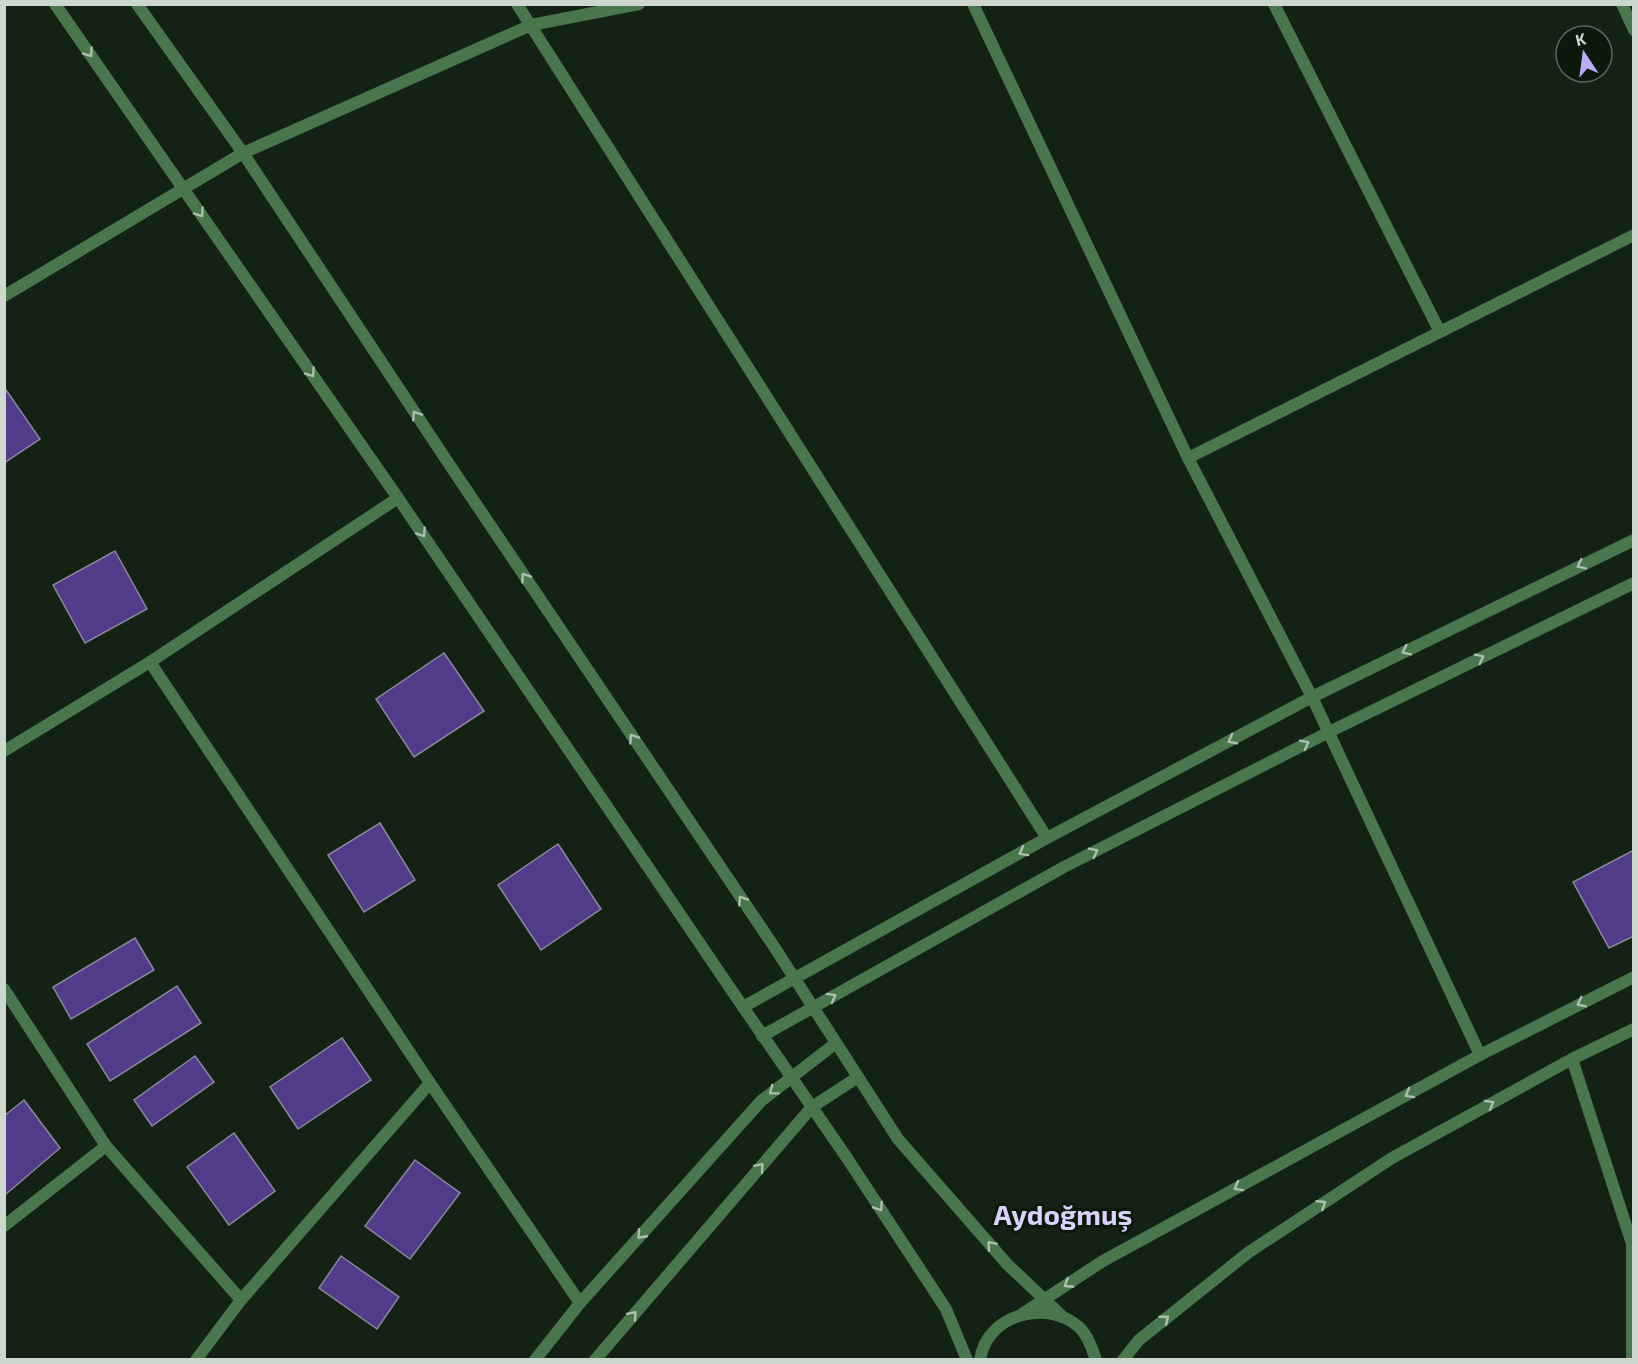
<svg xmlns="http://www.w3.org/2000/svg" width="1638" height="1364" font-family="'Exo 2',sans-serif">
  <rect width="100%" height="100%" fill="#132215"/>
  <g fill="#523b88" stroke="#8b869c" stroke-width="1.5">
    <path d="M4 387 40 439 4 463Z"/>
    <path d="M115 551 147 609 85 643 53 585Z"/>
    <path d="M444 653 484 711 414 757 376 699Z"/>
    <path d="M380 823 415 880 364 912 328 855Z"/>
    <path d="M558 844 601 909 541 950 498 885Z"/>
    <path d="M1634 850V936L1609 948 1573 882Z"/>
    <path d="M135 938 154 970 71 1019 53 987Z"/>
    <path d="M177 986 201 1023 110 1081 87 1044Z"/>
    <path d="M342 1038 371 1080 298 1129 270 1087Z"/>
    <path d="M195 1056 214 1082 152 1126 134 1100Z"/>
    <path d="M24 1100 60 1148 5 1195 4 1116Z"/>
    <path d="M234 1133 275 1191 229 1225 187 1167Z"/>
    <path d="M415 1160 460 1193 410 1259 365 1226Z"/>
    <path d="M341 1256 399 1297 377 1329 319 1288Z"/>
  </g>
  <g fill="none" stroke-linecap="round" stroke-linejoin="round">
    <g stroke="#49764d" stroke-width="12">
      <path d="M55 4 398 498 728 985 847 1158 946 1309 967 1360"/>
      <path d="M137 4 243 153 447 461 775 948 898 1139 1007 1264 1062 1316"/>
      <path d="M517 4 1047 838"/>
      <path d="M973 4 1188 458 1312 697 1480 1055"/>
      <path d="M1274 4 1440 332"/>
      <path d="M1622 4 1634 30"/>
      <path d="M4 296 243 153 531 25 639 4"/>
      <path d="M1188 458 1634 235"/>
      <path d="M150 662 430 1083 580 1303"/>
      <path d="M4 751 150 662 398 498"/>
      <path d="M4 989 106 1146 241 1300"/>
      <path d="M743 1007 1047 838 1312 697 1634 540"/>
      <path d="M762 1036 1064 867 1329 732 1634 583"/>
      <path d="M1572 1059 1632 1244V1360"/>
      <path d="M4 1226 106 1146"/>
      <path d="M196 1360 241 1300 430 1083"/>
      <path d="M535 1360 580 1303 761 1101 836 1043"/>
      <path d="M595 1360 812 1107 858 1077"/>
    </g>
    <g stroke="#49764d" stroke-width="12">
      <path d="M1022 1314 1103 1261 1480 1055 1634 977"/>
      <path d="M980 1360C986 1315 1046 1298 1079 1327 1088 1336 1092 1348 1096 1360"/>
      <path d="M1123 1360 1139 1340 1249 1252 1392 1158 1572 1059 1634 1029"/>
    </g>
  </g>
  <defs><path id="oneway-chevron" d="M-2-3.5L2.5 0L-2 3.5" fill="none" stroke-width="1.6" stroke-linecap="round" stroke-linejoin="round" transform="scale(1.5)"/></defs>
  <g stroke="#adbfae">
    <use href="#oneway-chevron" transform="translate(89 53) rotate(55)"/>
    <use href="#oneway-chevron" transform="translate(200 213) rotate(55)"/>
    <use href="#oneway-chevron" transform="translate(311 373) rotate(55)"/>
    <use href="#oneway-chevron" transform="translate(416 415) rotate(-123)"/>
    <use href="#oneway-chevron" transform="translate(422 533) rotate(56)"/>
    <use href="#oneway-chevron" transform="translate(1581 565) rotate(154)"/>
    <use href="#oneway-chevron" transform="translate(525 577) rotate(-124)"/>
    <use href="#oneway-chevron" transform="translate(1406 651) rotate(154)"/>
    <use href="#oneway-chevron" transform="translate(1480 658) rotate(-26)"/>
    <use href="#oneway-chevron" transform="translate(633 738) rotate(-124)"/>
    <use href="#oneway-chevron" transform="translate(1232 740) rotate(152)"/>
    <use href="#oneway-chevron" transform="translate(1305 744) rotate(-27)"/>
    <use href="#oneway-chevron" transform="translate(1023 852) rotate(151)"/>
    <use href="#oneway-chevron" transform="translate(1094 852) rotate(-27)"/>
    <use href="#oneway-chevron" transform="translate(742 900) rotate(-124)"/>
    <use href="#oneway-chevron" transform="translate(832 997) rotate(-29)"/>
    <use href="#oneway-chevron" transform="translate(1581 1003) rotate(153)"/>
    <use href="#oneway-chevron" transform="translate(773 1091) rotate(143)"/>
    <use href="#oneway-chevron" transform="translate(1409 1094) rotate(151)"/>
    <use href="#oneway-chevron" transform="translate(1490 1104) rotate(-29)"/>
    <use href="#oneway-chevron" transform="translate(760 1167) rotate(-49)"/>
    <use href="#oneway-chevron" transform="translate(1238 1187) rotate(151)"/>
    <use href="#oneway-chevron" transform="translate(1322 1204) rotate(-33)"/>
    <use href="#oneway-chevron" transform="translate(879 1207) rotate(57)"/>
    <use href="#oneway-chevron" transform="translate(641 1235) rotate(132)"/>
    <use href="#oneway-chevron" transform="translate(991 1245) rotate(-131)"/>
    <use href="#oneway-chevron" transform="translate(1068 1284) rotate(147)"/>
    <use href="#oneway-chevron" transform="translate(633 1315) rotate(-49)"/>
    <use href="#oneway-chevron" transform="translate(1165 1319) rotate(-39)"/>
  </g>
  <g text-anchor="middle" stroke-width="6" stroke-linejoin="round" paint-order="stroke">
    <g font-size="28" font-weight="bold" fill="#dad1fd" stroke="#0a190c">
      <text x="1063" y="1225">Aydoğmuş</text>
    </g>
  </g>
  <rect width="1638" height="1364" fill="none" stroke="#ced7ce" stroke-width="12"/>
  <g transform="translate(1584 54) rotate(347)"><circle r="28" fill="#0a190c" stroke="#58655a" stroke-width="1.5"/>
  <path d="M0-4.5L10 22L0 15L-10 22Z" fill="#bbaaf6"/>
  <text y="-9" font-size="16" font-weight="bold" text-anchor="middle" fill="#ced7ce">K</text>
  </g>
</svg>
